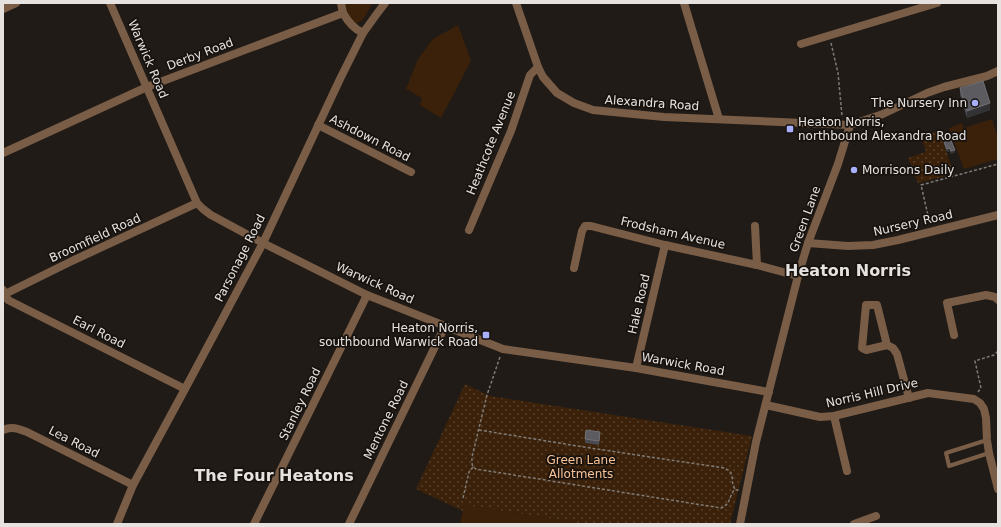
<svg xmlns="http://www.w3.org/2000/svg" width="1001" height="527" font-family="'DejaVu Sans',sans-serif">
  <defs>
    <pattern id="garden-dots" width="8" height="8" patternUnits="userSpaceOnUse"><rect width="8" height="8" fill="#3b2109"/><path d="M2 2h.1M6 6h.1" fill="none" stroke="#57412c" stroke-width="1.8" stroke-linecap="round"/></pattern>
  </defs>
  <rect width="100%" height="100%" fill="#201b17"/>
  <g fill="#3b2109">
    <path d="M345 3H373L362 21 358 22 357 24C349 19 347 12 345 3Z"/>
    <path d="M458 25 471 61 441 118 420 105 422 98 406 89 418 59 433 39Z"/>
    <path d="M992 119 998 138V159L964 169 949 128 962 123 964 128Z"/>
    <path d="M464 505 587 524H460Z"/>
  </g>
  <g fill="url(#garden-dots)">
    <path d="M939 130 954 174 918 183 908 158 926 152 921 137Z"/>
    <path d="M465 384 490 396 752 436 730 524H587L464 505 463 511 416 489Z"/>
  </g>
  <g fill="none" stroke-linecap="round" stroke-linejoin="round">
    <g stroke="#7f7b77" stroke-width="1.5" stroke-dasharray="3 2" stroke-linecap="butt">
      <path d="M831 43 838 73 842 116"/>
      <path d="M998 119V121"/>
      <path d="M930 224 921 185 998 164"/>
      <path d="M500 357 487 395 472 457C472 463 471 466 476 469L721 508C730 505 729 497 734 490H739"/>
      <path d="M978 392 981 388 975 361 994 355 998 351"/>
      <path d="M479 430 590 448 724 468C737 473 729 481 735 489"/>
      <path d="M463 498 469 472 473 467"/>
    </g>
    <path stroke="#7a5d46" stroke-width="4" d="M987 440 946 453 949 466 989 453"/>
    <g stroke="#7a5d46" stroke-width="8">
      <path d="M110 3 197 203 203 209 211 215 263 243 367 295 503 349 636 368 769 392"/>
      <path d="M516 3 538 67 543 77 557 93 574 103 593 110 664 117 850 125 883 114 927 93 944 87 987 76 998 71"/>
      <path d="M684 3 719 119"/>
      <path d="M3 9 16 3"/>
      <path d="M343 13C348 22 354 29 363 33"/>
      <path d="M801 44 937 3"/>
      <path d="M318 125 411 172"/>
      <path d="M3 153 147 87 343 13 341 3"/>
      <path d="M755 226 757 265"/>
      <path d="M469 230 511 131 530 75 538 67"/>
      <path d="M808 243 848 246 873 245 898 240 998 215"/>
      <path d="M574 268 582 231 585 226H591L665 245 757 265 798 276"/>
      <path d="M3 290 8 300 185 389"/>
      <path d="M3 295 74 260 197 203"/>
      <path d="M954 335 947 303 986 295 995 297 998 300"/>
      <path d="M887 345 877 305H866L862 348 866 350 887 345 893 348 897 354 909 398"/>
      <path d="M636 368 665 245"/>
      <path d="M766 405 820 417 834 416 928 393 974 399 980 403 984 409 986 418 987 440 989 453 998 489"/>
      <path d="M834 416 847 471"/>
      <path d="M3 430C12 426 19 429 27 432L133 485"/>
      <path d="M117 524 133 485 185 389 263 243 340 79 363 33 376 15 385 3"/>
      <path d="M254 524 367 295"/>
      <path d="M349 524 445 326"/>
      <path d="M740 524 756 442 798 276 808 243 838 164 850 125"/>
      <path d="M854 524 876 516"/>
    </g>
  </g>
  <g fill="#4a4a51">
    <path d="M960 88 990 110 967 118 960 95Z"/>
    <path d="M947 139 955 152 951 154 950 151 947 152 944 144V142L947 141Z"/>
    <path d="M600 437 599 445 585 443V439Z"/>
  </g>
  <g fill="#323133">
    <path d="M990 103V110L967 118V111Z"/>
    <path d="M950 148V151L947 152V149Z"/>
    <path d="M955 150V152L951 154V151Z"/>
  </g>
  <g fill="#5b5b60" stroke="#707074">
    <path d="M983 81 990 103 967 111 960 88Z"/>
    <path d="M950 138 955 150 951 151 950 148 947 149 944 142 948 141 947 139Z"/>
    <path d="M586 430 600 432 599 441 585 439Z"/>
  </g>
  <g fill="#a8b0fc" stroke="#17120e" stroke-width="1.5">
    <circle cx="975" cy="103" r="4"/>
    <rect x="786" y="125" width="8" height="8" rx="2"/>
    <circle cx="854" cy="170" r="4"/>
    <rect x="482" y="331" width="8" height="8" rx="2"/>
  </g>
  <g text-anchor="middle" stroke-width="3.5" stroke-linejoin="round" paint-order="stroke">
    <g font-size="12" fill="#e6e2df" stroke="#17120e">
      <text transform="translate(200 54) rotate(-21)" y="4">Derby Road</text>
      <text transform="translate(148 59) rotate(67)" y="4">Warwick Road</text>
      <text transform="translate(652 103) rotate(4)" y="4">Alexandra Road</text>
      <text transform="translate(370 138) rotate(27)" y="4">Ashdown Road</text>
      <text transform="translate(491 143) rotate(-68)" y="4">Heathcote Avenue</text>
      <text transform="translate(805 219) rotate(-70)" y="4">Green Lane</text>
      <text transform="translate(913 223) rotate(-13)" y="4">Nursery Road</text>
      <text transform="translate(673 233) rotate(13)" y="4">Frodsham Avenue</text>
      <text transform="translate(95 238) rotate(-25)" y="4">Broomfield Road</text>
      <text transform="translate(240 258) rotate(-63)" y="4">Parsonage Road</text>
      <text transform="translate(375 283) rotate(24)" y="4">Warwick Road</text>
      <text transform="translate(639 304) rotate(-77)" y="4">Hale Road</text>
      <text transform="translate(99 332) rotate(27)" y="4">Earl Road</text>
      <text transform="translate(683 364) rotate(10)" y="4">Warwick Road</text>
      <text transform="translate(872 393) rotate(-13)" y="4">Norris Hill Drive</text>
      <text transform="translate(300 404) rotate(-64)" y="4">Stanley Road</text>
      <text transform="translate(386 420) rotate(-64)" y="4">Mentone Road</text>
      <text transform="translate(74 442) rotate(27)" y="4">Lea Road</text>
    </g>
    <g font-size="12" fill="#e6e2df" stroke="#17120e" text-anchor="end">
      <text x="967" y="107">The Nursery Inn</text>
      <text x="798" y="126" text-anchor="start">Heaton Norris,<tspan x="798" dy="14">northbound Alexandra Road</tspan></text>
      <text x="862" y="174" text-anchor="start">Morrisons Daily</text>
      <text x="478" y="332">Heaton Norris,<tspan x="478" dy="14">southbound Warwick Road</tspan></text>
    </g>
    <g font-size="12" fill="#fac396" stroke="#17120e">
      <text x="581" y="464">Green Lane<tspan x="581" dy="14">Allotments</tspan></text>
    </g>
    <g font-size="16" font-weight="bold" fill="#e6e2df" stroke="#17120e">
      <text x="848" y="276">Heaton Norris</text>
      <text x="274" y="481">The Four Heatons</text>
    </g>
  </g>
  <rect width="1001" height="527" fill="none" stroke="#e6e2df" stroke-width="8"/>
</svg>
